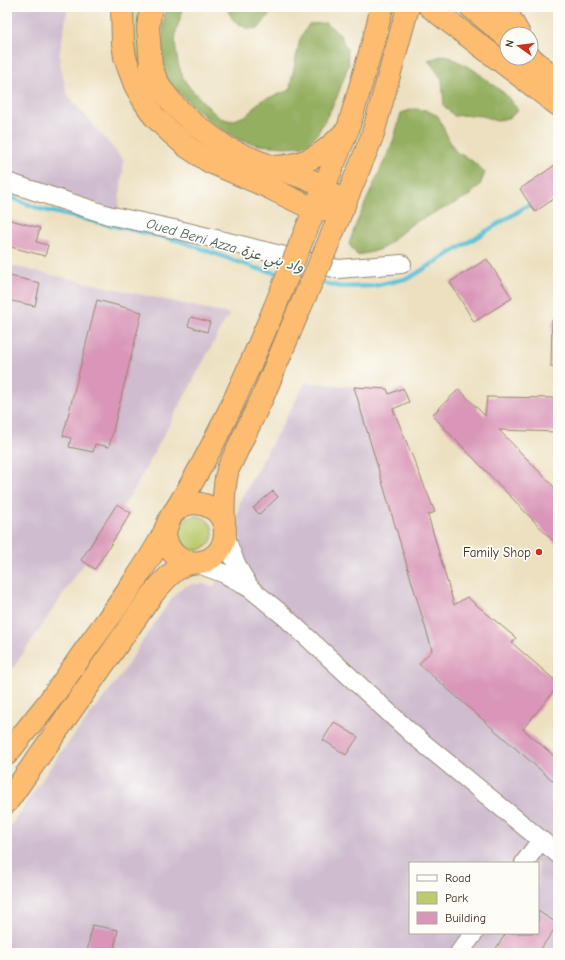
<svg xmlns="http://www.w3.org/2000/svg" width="565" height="960" font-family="'Comic Neue','Playpen Sans Arabic',sans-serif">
  <rect width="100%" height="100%" fill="#fdfcf7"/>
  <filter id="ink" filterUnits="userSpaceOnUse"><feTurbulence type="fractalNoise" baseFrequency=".025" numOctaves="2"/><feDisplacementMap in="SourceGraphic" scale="8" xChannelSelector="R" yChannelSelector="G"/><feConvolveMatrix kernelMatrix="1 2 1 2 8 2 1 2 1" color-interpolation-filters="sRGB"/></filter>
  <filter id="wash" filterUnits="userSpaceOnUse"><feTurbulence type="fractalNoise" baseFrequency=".012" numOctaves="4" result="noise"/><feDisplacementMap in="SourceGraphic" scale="16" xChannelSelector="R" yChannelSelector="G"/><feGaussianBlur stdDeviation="0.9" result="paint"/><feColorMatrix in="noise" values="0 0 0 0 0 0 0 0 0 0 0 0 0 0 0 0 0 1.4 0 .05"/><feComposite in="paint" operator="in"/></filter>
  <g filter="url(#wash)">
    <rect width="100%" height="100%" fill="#ece0c0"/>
    <g fill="#cfbdcf" fill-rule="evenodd">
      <path d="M7 7H68L59 56 62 73 67 94 124 161 118 211 7 172Z"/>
      <path d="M7 265 229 314 134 490 7 677Z"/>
      <path d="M306 382 354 387 432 650 419 664 558 785V953H7V831L58 756 119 678 153 625 175 594 183 587 193 584H203L213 587 242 549 238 525V510L241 499ZM410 863H538V933H410Z"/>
    </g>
    <g fill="#bbcb6e" stroke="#7b7a46">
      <path d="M132 7H144L165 110 181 127 191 135 311 190 310 193 235 162 181 132 146 90 133 46Z"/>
      <circle cx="196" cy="533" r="17"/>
    </g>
    <g fill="#94af61" stroke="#686c40">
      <path d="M166 7H182L181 15 176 32 175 43 178 63 183 78 190 88 213 112 220 118 232 121 247 115 260 101 290 90 292 77 300 39 309 24 325 23 339 33 347 50 349 64 337 97 331 109 319 131 310 142 304 146 284 147 259 145 239 140 214 125 172 87 166 78 162 63 163 26Z"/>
      <path d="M226 7H275L259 28 248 29 233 20Z"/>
      <path d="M446 55 474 70 505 94 518 110 511 117 496 121 483 116 468 115 454 116 444 106 442 79 428 60Z"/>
      <path d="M414 109 426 110 438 116 449 140 456 152 471 160 485 172 480 185 470 195 453 204 413 223 396 237 385 247 373 252 357 255 349 244 354 229 364 206 393 142 401 113Z"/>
    </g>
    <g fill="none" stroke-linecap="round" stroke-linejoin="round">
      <g stroke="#5ac0d7" stroke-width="4.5">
        <path d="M7 196 40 209 180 241 255 268 281 274"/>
        <path d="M318 282 341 287 373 286 409 278 485 232 535 201"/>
      </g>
    </g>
    <g id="blocks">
      <g fill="#d996b8">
        <path d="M555 165 558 169V196L535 212 520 189Z"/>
        <path d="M7 219 40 228 36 242 48 245 45 256 7 246 9 240 7 239Z"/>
        <path d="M487 259 512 298 474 322 450 282Z"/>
        <path d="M10 276 40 283 35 306 7 300V290Z"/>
        <path d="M97 300 142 312 109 447 95 444 93 452 69 447 71 438 63 436Z"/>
        <path d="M191 317 210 322 207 332 188 326Z"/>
        <path d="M552 320H558V367H551Z"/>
        <path d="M354 387 387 389 389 394 403 388 409 402 393 409 435 512 428 515 454 605 467 597 516 638 512 643 558 683V686L523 729 554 756 558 751V776L553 781 419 664 432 650Z"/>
        <path d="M459 389 485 416 487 397 558 398V432L499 430 558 491V546L432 415Z"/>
        <path d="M273 491 278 497 259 514 253 508Z"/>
        <path d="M117 504 131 513 95 569 81 560Z"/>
        <path d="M334 722 358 737 346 755 323 740Z"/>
        <path d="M538 911 558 924 538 953H493L506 933H538Z"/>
        <path d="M92 925 118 930 113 953H87Z"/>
      </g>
    </g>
  </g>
  <g filter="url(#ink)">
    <use href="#blocks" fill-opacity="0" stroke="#94856f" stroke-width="1"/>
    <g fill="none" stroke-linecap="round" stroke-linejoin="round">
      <g stroke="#94856f" stroke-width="20">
        <g id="minor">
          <path d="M7 182 108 215 183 231 338 269 402 264"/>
          <path d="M225 533C230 552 238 570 249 586"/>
          <path d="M196 563 225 574 251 589 284 616 411 733 558 854"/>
          <path d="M524 863 541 840"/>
          <path d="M459 953 474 933"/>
        </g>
      </g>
      <g stroke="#94856f" stroke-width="24">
        <g id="highway">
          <path d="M122 7 123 43 125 57 129 69 135 85 144 101 154 116 169 131 186 146 210 162 268 187 315 210 343 208"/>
          <path d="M151 7 148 28 151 66 155 77 162 90 175 106 194 124 227 148 257 161 324 185 343 208"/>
          <path d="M430 7 558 105"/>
          <path d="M471 7 507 37"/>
          <path d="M504 7 519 34"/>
          <path d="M531 58 558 81"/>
          <path d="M275 167C305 165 322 156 343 134"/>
          <path d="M300 245 348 129 374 39 382 7"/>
          <path d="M325 251 372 137 408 7"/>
          <path d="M175 511C214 449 243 382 272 314"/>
          <path d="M224 525C223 506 223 488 228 469L263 396 296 317"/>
          <path d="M7 754C19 739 31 724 43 709 61 686 77 661 94 638 107 620 121 602 133 583 144 567 156 549 165 531 168 524 169 516 176 510 195 495 225 507 225 532 225 571 166 575 165 530"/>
          <path d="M7 802 152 595C160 585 171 572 182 566 185 564 188 564 191 563"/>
        </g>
      </g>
      <use href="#minor" stroke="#fff" stroke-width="18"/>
      <use href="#highway" stroke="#fdbc70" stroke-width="22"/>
      <g stroke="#94856f" stroke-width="24" stroke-linecap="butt">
        <g id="highway-bridge">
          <path d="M272 314 300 245"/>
          <path d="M296 317 325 251"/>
        </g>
      </g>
      <use href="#highway-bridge" stroke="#fdbc70" stroke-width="22"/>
    </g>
  </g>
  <circle fill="#c8321e" stroke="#fdfcf7" stroke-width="1.5" cx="539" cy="552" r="4"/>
  <g text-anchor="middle" stroke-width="3.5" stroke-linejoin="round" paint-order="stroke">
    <g font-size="13" fill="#3b2a1e" stroke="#fdfcf7" text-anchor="end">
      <text x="531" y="557">Family Shop</text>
    </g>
    <g font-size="14" font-style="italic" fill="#465e5f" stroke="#fdfcf7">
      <text transform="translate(225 245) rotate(16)" y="5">Oued Beni Azza واد بني عزة</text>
    </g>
  </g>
  <rect width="565" height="960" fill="none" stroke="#fdfcf7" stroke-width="24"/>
  <rect x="409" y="862" width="130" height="72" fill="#fdfcf7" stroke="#afa8a0"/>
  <rect x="417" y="875" width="20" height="6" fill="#ffffff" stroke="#afa8a0"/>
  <text x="445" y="882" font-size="12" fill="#3b2a1e">Road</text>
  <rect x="417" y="892" width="20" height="12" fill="#bbcb6e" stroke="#afa8a0"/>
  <text x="445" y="902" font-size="12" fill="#3b2a1e">Park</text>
  <rect x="417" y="912" width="20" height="12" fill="#d996b8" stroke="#afa8a0"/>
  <text x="445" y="922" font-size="12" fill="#3b2a1e">Building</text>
  <g transform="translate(519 46) rotate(284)"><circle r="19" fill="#fdfcf7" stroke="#afa8a0"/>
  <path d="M0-3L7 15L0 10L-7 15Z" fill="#c8321e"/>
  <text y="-6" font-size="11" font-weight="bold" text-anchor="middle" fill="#3b2a1e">N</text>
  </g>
</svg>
